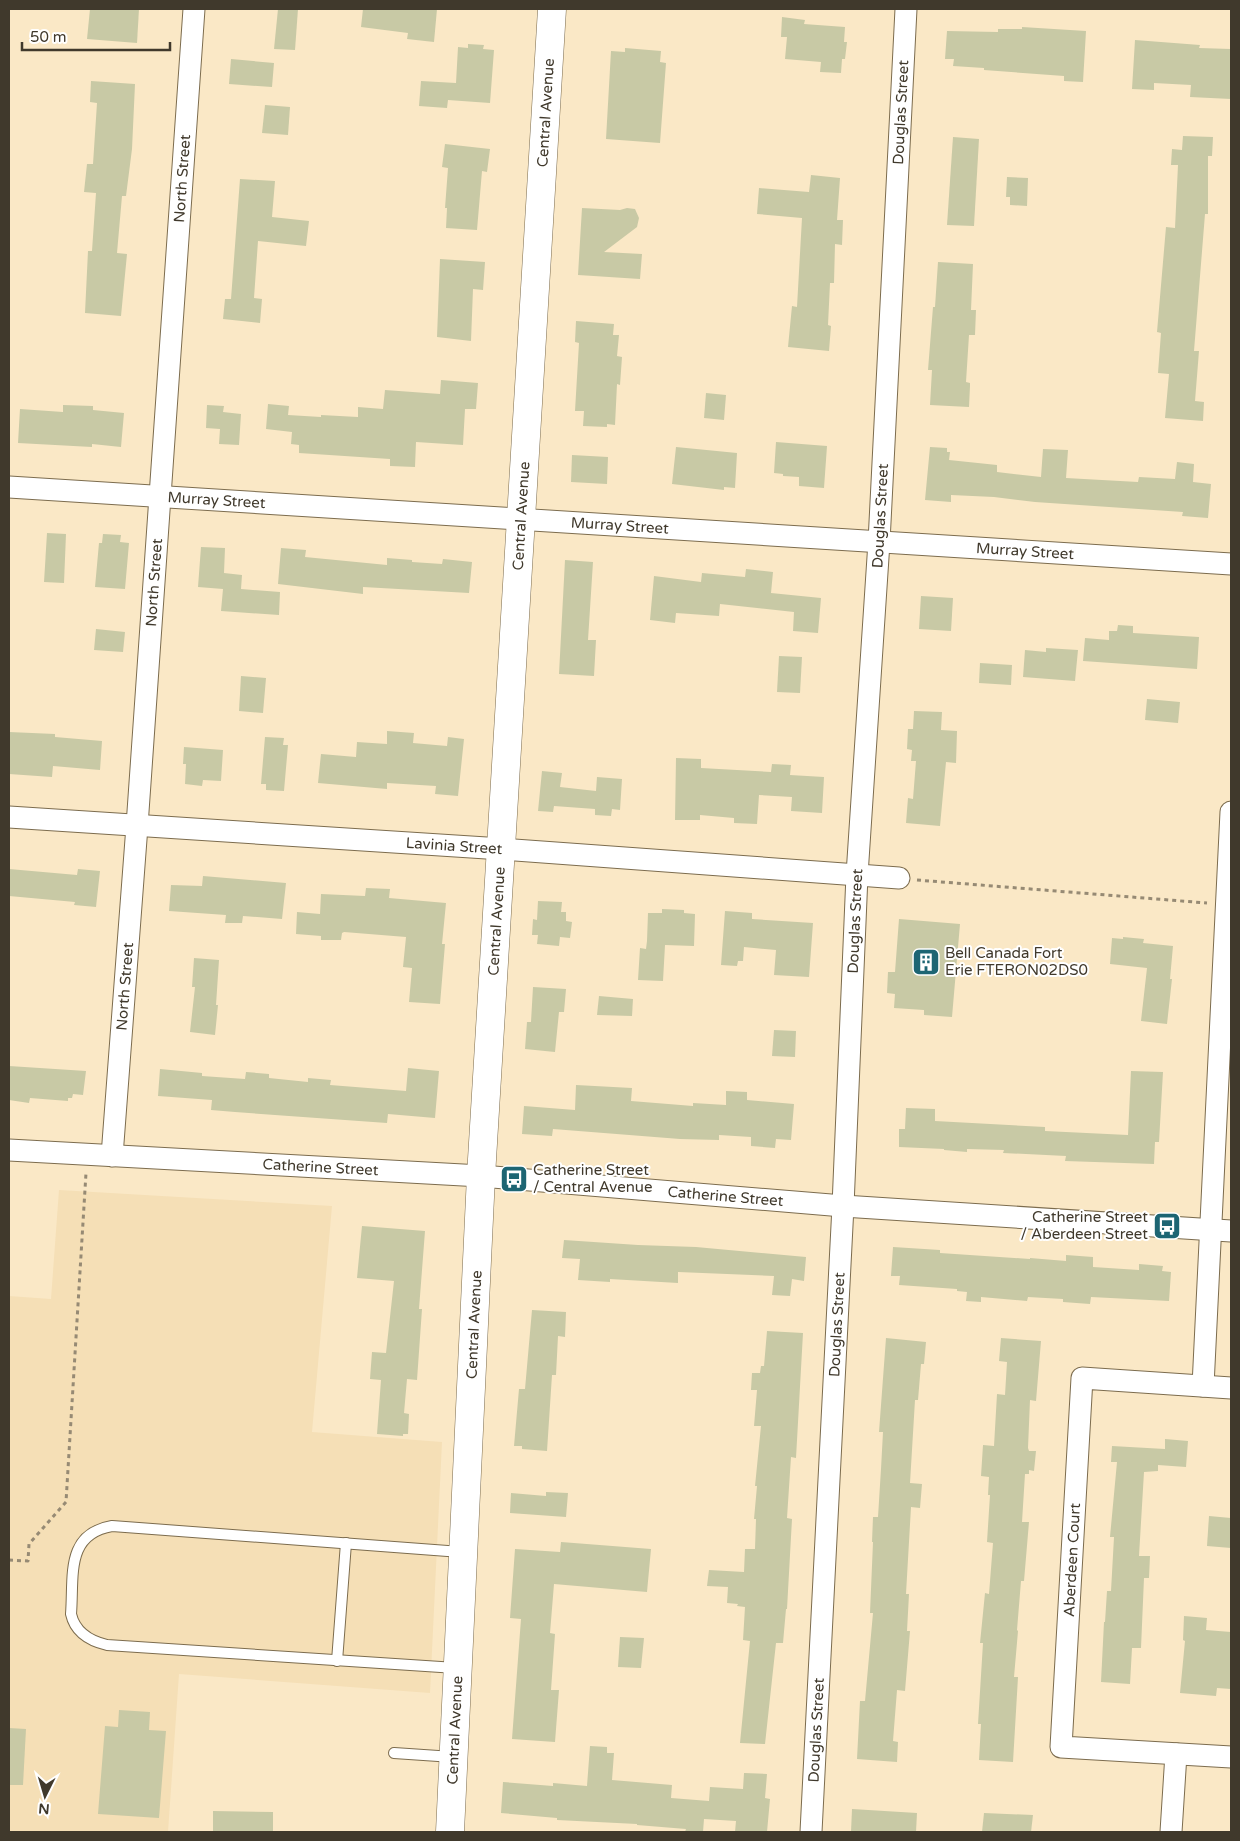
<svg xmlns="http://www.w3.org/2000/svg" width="1240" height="1841" font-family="'Varela Round',sans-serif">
  <rect width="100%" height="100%" fill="#fae8c6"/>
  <path fill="#f5dfb6" d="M59 1190 332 1206 312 1432 442 1442 430 1693 179 1674 168 1832H9V1296L51 1299Z"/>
  <g fill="#c8c9a5">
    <path d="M90 9H139L137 43 87 39Z"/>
    <path d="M278 9H298L295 50 274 49Z"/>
    <path d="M363 9H437L434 42 407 39 408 33 361 27Z"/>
    <path d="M782 17 805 20 804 24 845 27 844 42H847L845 59H842L841 73 820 72 821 62 785 59 787 37H781Z"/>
    <path d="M1022 27 1086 31 1083 82 1064 81V76L984 70V68L953 66 954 59H945L947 31 998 32V29H1022Z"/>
    <path d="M1135 40 1200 45 1199 48 1231 49V99L1190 97 1191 85 1154 83V90L1132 89Z"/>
    <path d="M468 44 484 45 483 49 494 50 490 103 448 100 447 108 419 106 421 81 456 83 458 47 468 48Z"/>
    <path d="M625 48 661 51 660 62 666 63 660 143 606 139 611 51 625 52Z"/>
    <path d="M231 59 274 63 272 87 229 84Z"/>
    <path d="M91 81 135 84 132 149 126 196H122L117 253 127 254 121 316 85 313 88 251H92L96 193 84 192 87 164H93L97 103 90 102Z"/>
    <path d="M265 105 290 107 288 135 262 133Z"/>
    <path d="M1183 136 1213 137 1212 156H1208V214H1205L1194 351H1199L1195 401 1204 402 1203 421 1165 418 1169 374 1158 373 1161 333 1157 332 1166 227 1175 228 1178 165H1171L1172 149 1182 150Z"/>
    <path d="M953 137 979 139 974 226 947 225Z"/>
    <path d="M445 144 490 149 487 172 482 171 477 230 446 228 447 208H445L448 168 442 167Z"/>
    <path d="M811 175 840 178 837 220H843L842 245 835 244 834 283H830L828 325 831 326 829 351 788 347 792 306 797 307 802 218 757 214 759 188 809 192Z"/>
    <path d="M1007 177 1028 178 1027 206 1010 205V197H1006Z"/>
    <path d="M240 179 275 181 272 217 309 221 306 246 258 241 254 298 262 299 260 323 223 319 225 299H231Z"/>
    <path d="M582 208 620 210 627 208 635 209 639 218 637 227 604 252 642 254 640 279 578 275Z"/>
    <path d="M440 259 485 262 483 290 473 289 471 341 437 337Z"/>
    <path d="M938 262 973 264 971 310H976L975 335H969L966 382 970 383V386L969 407 930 405 932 370H928L933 307H935Z"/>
    <path d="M576 321 614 324 613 335H619L617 356 622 357 620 385 617 384 615 425 607 424V427L583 426 584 411H575L579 343 575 342Z"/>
    <path d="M441 380 478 383 476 409H465L463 445 416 442 415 467 390 466V459L299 453V445L291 444 292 432 266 429 268 404 289 406 288 415 321 417V415L358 417V407L383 409 385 390 440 394Z"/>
    <path d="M706 393 726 395 724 420 704 418Z"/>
    <path d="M63 405 93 406V410L124 413 121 447 92 444V447L18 443 20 409 63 412Z"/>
    <path d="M207 405 224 406 223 412 241 414 239 445 219 444 220 429 206 428Z"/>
    <path d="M776 442 827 446 824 488 799 486V477L783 476V474L774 473Z"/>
    <path d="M676 447 737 453 735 488 724 487V490L672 484Z"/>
    <path d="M930 447 947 448V452H950L949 460 997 465V472L1041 477 1043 449 1068 450 1066 478 1138 482 1139 477 1175 479 1177 462 1194 464 1193 482 1211 484 1208 518 1182 516 1183 512 1035 502 994 497 951 495V502L925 500Z"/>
    <path d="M572 455 608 457 607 484 571 482Z"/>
    <path d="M47 533 66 534 64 583 44 582Z"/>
    <path d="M103 534 121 535 120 542 129 543 125 589 95 587 99 543H102Z"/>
    <path d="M201 547 225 548 224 573 242 575 241 589 280 592 279 615 221 611 223 589 198 587Z"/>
    <path d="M281 548 306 550 305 557 387 565V558L412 560V562L442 564 443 559 472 562 469 593 363 587V594L278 584Z"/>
    <path d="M565 560 593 562 588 640H596L594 676 559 674Z"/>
    <path d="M746 569 773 572 771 593 821 598 818 633 793 631 794 612 720 604 719 616 676 613 675 623 650 620 654 576 701 582 702 573 745 577Z"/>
    <path d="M921 596 953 598 951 631 919 629Z"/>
    <path d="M1118 625 1133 626V633L1199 637 1197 669 1083 661 1085 638 1109 640V631H1117Z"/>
    <path d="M96 629 125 632 123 652 94 650Z"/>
    <path d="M1046 648 1078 650 1075 681 1023 677 1025 650 1046 652Z"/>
    <path d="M779 656 802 657 800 693 777 692Z"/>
    <path d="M980 663 1012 665 1011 685 979 683Z"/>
    <path d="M241 676 266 678 263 713 239 711Z"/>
    <path d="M1147 699 1180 702 1178 723 1145 720Z"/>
    <path d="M914 711 942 712 941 730 957 731 956 763 946 762 940 826 906 823 908 798 913 799 916 761H911L912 750 907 749 908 729H913Z"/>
    <path d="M387 731 414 733 413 743 447 746 448 737 464 739 458 796 435 794 436 786 387 783V789L318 783 321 754 356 757 357 742 387 744Z"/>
    <path d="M9 732 55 734V737L102 741 100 770 53 766 52 777 9 774Z"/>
    <path d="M265 737 284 738 283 745H288L284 791 266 790V784H261Z"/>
    <path d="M184 747 223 750 221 781 203 780 202 786 185 784 186 764H183Z"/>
    <path d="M676 758 701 759V768L771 772 772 764 791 765 790 775 824 777 822 813 791 811 792 797 759 795 757 824 734 823V818L700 815V820H675Z"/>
    <path d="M542 771 562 773 560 787 596 791 597 777 622 779 620 810 612 809 611 816 595 815V809L554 806 553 812 538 811Z"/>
    <path d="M9 869 77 875 78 869 100 871 96 907 74 905 75 902 9 896Z"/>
    <path d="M203 876 286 883 282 919 243 916 242 923H225L226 915 169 911 171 885 202 886Z"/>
    <path d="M366 888 390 889 389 898 446 903 442 944H445L440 1004 409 1002 412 968 403 967 406 937 344 932 342 933 341 940H321V936L296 934 297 912 320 914 321 894 365 896Z"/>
    <path d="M538 901 562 902 561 912H566V921L572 922 570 938 560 937 559 946 537 944 538 935H532L533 919 537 920Z"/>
    <path d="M662 909 684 910V913L695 914 694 946 665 945 663 981 638 980 640 948 646 949 647 941 648 913H662Z"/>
    <path d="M725 911 752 913V919L813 923 809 977 774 975 776 950 744 947 743 961H738L737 966 721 965Z"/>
    <path d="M899 919 960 924 952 1017 924 1015V1010L894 1008 895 994 887 993 888 972H895Z"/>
    <path d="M1123 937 1144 939 1143 943 1173 946 1170 979H1172L1167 1024 1141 1021 1147 968 1110 964 1112 938 1123 939Z"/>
    <path d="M194 958 219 960 216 1005H218L215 1035 190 1032 195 987H192Z"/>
    <path d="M533 987 566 989 564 1012H559L555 1052 525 1049 527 1022H531Z"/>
    <path d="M599 996 633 999 632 1016 597 1015Z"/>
    <path d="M774 1030 796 1031 795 1057 772 1056Z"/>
    <path d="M9 1066 86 1071 83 1095 73 1094 72 1098H68V1101L30 1098 29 1103 9 1100Z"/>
    <path d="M408 1068 439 1071 435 1118 388 1114 387 1123 235 1112 211 1110 212 1100 158 1096 160 1069 202 1073V1076L245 1079 246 1072 269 1074V1078L308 1082V1078L331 1080 330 1085 406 1091Z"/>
    <path d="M1131 1071 1163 1072 1159 1142H1155L1154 1164 1065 1161 1066 1156 1003 1153 1004 1150 967 1149V1152L944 1150V1149L899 1147V1129H905L906 1108 935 1109V1121L1045 1127V1131L1128 1135Z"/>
    <path d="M576 1085 632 1088 631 1101 693 1106V1103L726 1105V1091L747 1092V1100L794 1104 791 1140 776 1139 775 1148 751 1146V1137L719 1135V1140L680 1139 553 1129 552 1136 522 1134 524 1106 575 1110Z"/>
    <path d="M362 1226 425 1231 419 1309H422L417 1380 407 1379 404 1413 409 1414 408 1434H403V1436L377 1434 381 1380 370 1379 372 1352 386 1353 394 1281 357 1278Z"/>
    <path d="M564 1240 638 1245 696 1247 806 1257 804 1281 792 1279 790 1296 772 1295 774 1276 678 1272V1283L610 1279V1282L578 1280 580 1259 562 1258Z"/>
    <path d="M893 1247 940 1250V1253L1030 1259V1258L1066 1261V1255L1093 1257V1267L1139 1270V1264L1163 1266 1162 1271 1171 1272 1169 1301 1091 1297 1090 1304 1063 1302V1299L1028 1297 1027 1301 981 1297V1302L966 1301 967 1292 957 1291V1289L899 1285 900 1276H891Z"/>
    <path d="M532 1310 566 1312 565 1337 558 1336 556 1375H552L547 1451 522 1449V1446H514L519 1389H525Z"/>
    <path d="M767 1331 803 1333 796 1458 791 1457 787 1518 792 1519 787 1609H786L783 1643H776L765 1744 740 1743 750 1641 743 1640 745 1607 737 1606 738 1604 727 1603 728 1587 707 1586 709 1570 744 1572 745 1549H755L756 1519H754L757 1486H755L761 1426H754L757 1390H751L752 1373H760L761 1366H764Z"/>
    <path d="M886 1338 926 1342 924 1364H921L918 1400H915L910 1483 922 1484 920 1508 911 1507 906 1594H909L907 1631H910L905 1691 897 1690 893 1741 898 1742 897 1762 857 1759 860 1701H865L873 1613H870L873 1542H872L873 1517H878L881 1469 883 1432H879Z"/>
    <path d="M1001 1338 1041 1341 1036 1401 1030 1400 1028 1448 1029 1451H1036L1034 1471 1029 1470V1474H1025L1022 1522H1029L1024 1581H1021L1017 1630 1018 1631 1014 1677H1018L1013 1762 979 1760 981 1724H978L983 1643H980L985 1593 989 1594 993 1543 987 1542 990 1495H988L989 1477 981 1476 983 1445 994 1446 997 1394 1005 1395 1007 1362 999 1361Z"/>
    <path d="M1165 1439 1188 1441 1186 1467 1158 1465V1471L1144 1472 1139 1556H1150L1149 1578H1144L1141 1648H1132L1130 1684 1101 1682 1104 1622H1105L1107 1591H1111L1114 1537H1110L1117 1462H1111L1112 1446 1165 1449Z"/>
    <path d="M546 1492 568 1493 566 1517 510 1513 511 1493 546 1496Z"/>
    <path d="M1209 1516 1231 1518V1548L1207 1546Z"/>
    <path d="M561 1542 651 1549 647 1592 554 1584 550 1633 555 1634 551 1690H559L555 1742 512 1739 521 1619 510 1618 515 1549 560 1552Z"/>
    <path d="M1184 1616 1207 1618 1206 1630 1231 1632V1689L1217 1688 1216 1696 1180 1693 1185 1641 1183 1640Z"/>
    <path d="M620 1637 644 1638 641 1668 618 1667Z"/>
    <path d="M119 1710 150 1712 149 1730 166 1731 159 1818 98 1814 105 1726 118 1727Z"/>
    <path d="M9 1728 26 1729 23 1785H9Z"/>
    <path d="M590 1746 607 1747V1753H614L612 1780 672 1785 671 1798 709 1801 710 1787 743 1789 744 1773 767 1774 765 1798 770 1799 767 1832H735L736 1821 704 1819 703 1832H685L686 1829 637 1825V1824L557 1820V1818L501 1813 503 1782 553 1786V1783L587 1786Z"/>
    <path d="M852 1809 917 1813 916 1832H851Z"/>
    <path d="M213 1811 273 1812V1832H213Z"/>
    <path d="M984 1813 1033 1815 1031 1832H982Z"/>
  </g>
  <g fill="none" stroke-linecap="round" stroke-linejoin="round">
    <g stroke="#7c6c4e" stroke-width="12">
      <g id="service">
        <path d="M337 1661 346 1543"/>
        <path d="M456 1668 107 1645C90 1641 75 1632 71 1614 74 1576 65 1534 112 1526L461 1552"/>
        <path d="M394 1753 453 1757"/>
      </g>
    </g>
    <g stroke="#7c6c4e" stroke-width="23">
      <g id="minor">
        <path id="s1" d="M9 487 1231 564"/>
        <path id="s2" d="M9 817 502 849 899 878"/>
        <path id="s3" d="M9 1150 481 1176 843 1206 1231 1231"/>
        <path id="s4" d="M112 1156 137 826 194 9"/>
        <path d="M1203 1386 1231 812"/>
        <path d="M1231 1388 1082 1378 1061 1747 1231 1757"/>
        <path id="s5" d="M811 1832 843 1206 857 875 879 542 906 9"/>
        <path d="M1171 1832 1176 1754"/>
      </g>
    </g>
    <g stroke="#7c6c4e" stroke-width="29">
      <g id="secondary">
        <path id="s6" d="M450 1832 481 1176 552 9"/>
      </g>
    </g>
    <g stroke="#968a74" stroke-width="3" stroke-dasharray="4 4" stroke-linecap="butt">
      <path d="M917 880 1207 903"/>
      <path d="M9 1560 28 1561 29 1544 66 1502 86 1173"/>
    </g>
    <use href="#service" stroke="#fff" stroke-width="10"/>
    <use href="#minor" stroke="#fff" stroke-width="21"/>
    <use href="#secondary" stroke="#fff" stroke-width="28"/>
  </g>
  <defs>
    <g id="building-square" transform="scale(1.4375)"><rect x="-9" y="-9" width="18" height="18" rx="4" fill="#1d6573" stroke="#fff"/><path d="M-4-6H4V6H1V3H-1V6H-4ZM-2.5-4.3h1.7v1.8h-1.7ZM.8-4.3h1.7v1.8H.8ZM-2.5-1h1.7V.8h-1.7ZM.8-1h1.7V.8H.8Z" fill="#fff"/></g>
    <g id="bus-square" transform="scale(1.4375)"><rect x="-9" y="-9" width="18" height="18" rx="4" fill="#1d6573" stroke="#fff"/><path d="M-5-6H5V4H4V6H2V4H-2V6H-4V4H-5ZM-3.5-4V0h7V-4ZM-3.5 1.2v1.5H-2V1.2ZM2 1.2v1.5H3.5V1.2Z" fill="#fff"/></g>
  </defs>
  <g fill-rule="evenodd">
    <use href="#building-square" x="926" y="962"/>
    <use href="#bus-square" x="514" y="1179"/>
    <use href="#bus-square" x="1167" y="1226"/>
  </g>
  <g text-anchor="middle" stroke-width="4" stroke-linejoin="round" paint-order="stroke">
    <g font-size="15" fill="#40392c" stroke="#fff">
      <text dy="5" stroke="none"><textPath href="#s6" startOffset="1722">Central Avenue</textPath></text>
      <text dy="5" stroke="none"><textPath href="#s5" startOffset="1722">Douglas Street</textPath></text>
      <text dy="5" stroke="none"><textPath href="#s4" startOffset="980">North Street</textPath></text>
      <text dy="5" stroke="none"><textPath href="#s1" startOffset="208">Murray Street</textPath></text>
      <text dy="5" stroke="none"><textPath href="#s6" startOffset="1318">Central Avenue</textPath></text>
      <text dy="5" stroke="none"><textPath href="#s5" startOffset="1318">Douglas Street</textPath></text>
      <text dy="5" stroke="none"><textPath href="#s1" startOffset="612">Murray Street</textPath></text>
      <text dy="5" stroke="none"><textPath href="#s1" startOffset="1018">Murray Street</textPath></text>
      <text dy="5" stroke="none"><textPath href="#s4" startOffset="575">North Street</textPath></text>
      <text dy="5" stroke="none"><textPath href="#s2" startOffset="446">Lavinia Street</textPath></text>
      <text dy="5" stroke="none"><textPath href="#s6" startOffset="912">Central Avenue</textPath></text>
      <text dy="5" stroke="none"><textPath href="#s5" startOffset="912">Douglas Street</textPath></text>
      <text dy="5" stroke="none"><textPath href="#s4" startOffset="170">North Street</textPath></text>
      <text dy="5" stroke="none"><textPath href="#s3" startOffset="312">Catherine Street</textPath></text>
      <text dy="5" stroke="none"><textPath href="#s3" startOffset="718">Catherine Street</textPath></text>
      <text dy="5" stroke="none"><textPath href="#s6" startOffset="508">Central Avenue</textPath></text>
      <text dy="5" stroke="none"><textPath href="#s5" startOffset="508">Douglas Street</textPath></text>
      <text transform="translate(1072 1560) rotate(-87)" y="5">Aberdeen Court</text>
      <text dy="5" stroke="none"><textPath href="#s6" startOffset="102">Central Avenue</textPath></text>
      <text dy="5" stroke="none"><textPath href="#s5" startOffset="102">Douglas Street</textPath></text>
    </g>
    <g font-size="15" fill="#40392c" stroke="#fff" text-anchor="start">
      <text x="945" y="958">Bell Canada Fort<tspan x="945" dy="17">Erie FTERON02DS0</tspan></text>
      <text x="533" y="1175">Catherine Street<tspan x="533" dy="17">/ Central Avenue</tspan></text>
      <text x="1148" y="1222" text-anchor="end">Catherine Street<tspan x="1148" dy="17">/ Aberdeen Street</tspan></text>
    </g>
  </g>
  <rect width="1240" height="1841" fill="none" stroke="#40392c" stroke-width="20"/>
  <g transform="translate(45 1796) rotate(185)" stroke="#ffffff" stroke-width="4" paint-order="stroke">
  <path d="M0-4L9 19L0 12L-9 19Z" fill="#40392c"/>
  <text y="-8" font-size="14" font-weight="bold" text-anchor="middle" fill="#40392c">N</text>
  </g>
  <path d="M22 42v8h148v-8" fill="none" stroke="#40392c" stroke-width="2.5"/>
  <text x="30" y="42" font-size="15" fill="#40392c" stroke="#ffffff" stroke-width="4" paint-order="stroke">50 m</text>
</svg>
